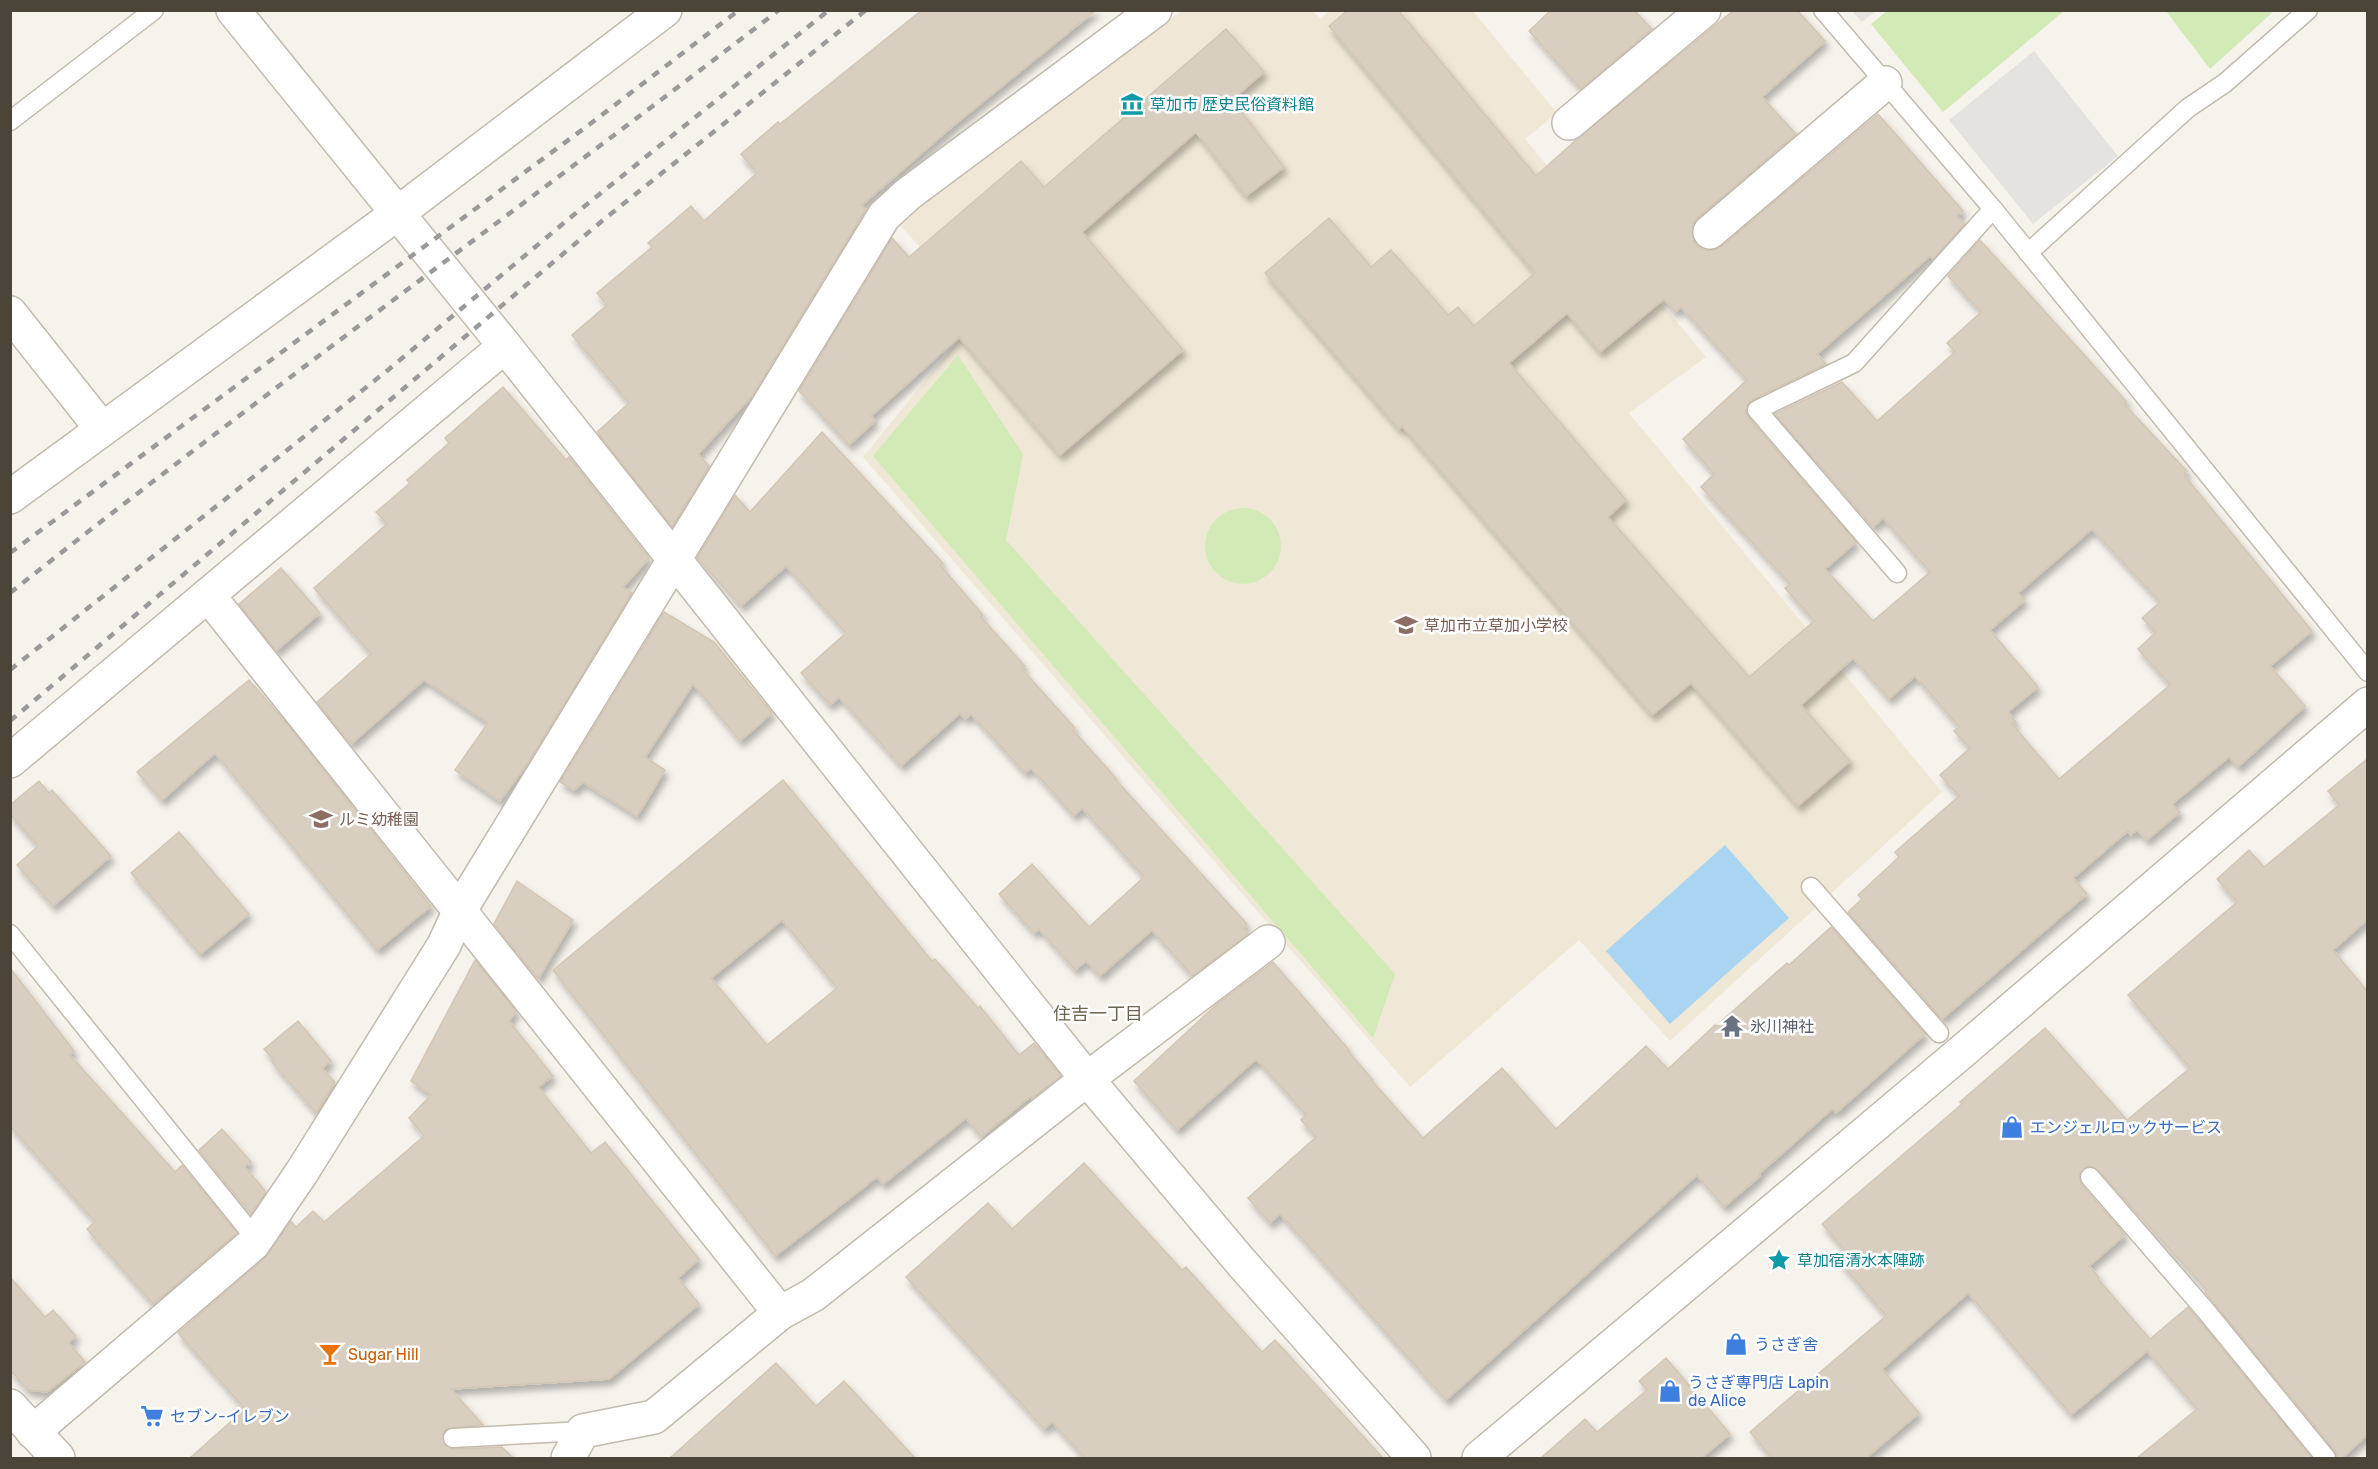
<svg xmlns="http://www.w3.org/2000/svg" width="2378" height="1469" font-family="Rubik,'Noto Sans JP',sans-serif">
  <defs>
    <filter id="shadow"><feDropShadow dx="3.5" dy="6" stdDeviation="3" flood-color="#0004"/></filter>
  </defs>
  <rect width="100%" height="100%" fill="#f6f3ec"/>
  <path fill="#efe8d6" d="M1181 11H1313L1320 19 1329 11H1473L1557 113 1525 139 1706 357 1629 413 1942 792 1670 1041 1579 940 1410 1087 863 457 980 313 898 223Z"/>
  <g fill="#d2eab5">
    <path d="M1887 11V10L2064 11 1943 112 1871 24Z"/>
    <path d="M2166 11H2274L2210 69Z"/>
    <path d="M958 355 1023 454 1006 540 1395 974 1373 1038 873 456Z"/>
    <circle cx="1243" cy="546" r="38"/>
  </g>
  <g fill="#e5e3e0">
    <path d="M1852 11H1876L1862 22Z"/>
    <path d="M2034 51 2118 156 2033 224 1949 120Z"/>
  </g>
  <path fill="#a9d4f2" d="M1725 845 1789 918 1670 1024 1606 951Z"/>
  <g fill="#d8cfc1" stroke="#d3c7b4" stroke-width="1.5" fill-rule="evenodd" filter="url(#shadow)">
    <path d="M922 10H1096L953 126 862 205 866 209 752 396 698 454 709 466 672 527 597 432 629 403 572 335 607 305 597 293 652 247 648 243 691 206 704 221 757 173 741 154 778 122 780 124Z"/>
    <path d="M1348 10H1398L1536 176 1577 139 1734 10H1797L1825 41 1762 97 1796 134 1697 218 1692 226V236L1695 244 1704 250H1714L1722 246 1878 114 1963 211 1957 216 1965 224 1933 259 1930 256 1817 354 1826 364 1752 400 1747 405 1746 412 1748 417 1856 542 1825 569 1873 621 1930 572 1883 518 1873 527 1775 414 1842 382 1877 421 1955 352 1947 343 1981 312 1948 276 1980 240 2127 402 2124 404 2187 471 2184 475 2312 631 2270 666 2305 706 2238 767 2229 757 2172 804 2180 812 2147 840 2137 830 2131 835 2128 831 2073 878 2087 894 1942 1019 1848 912 1862 899 1858 895 1899 857 1895 852 1959 796 1940 775 1970 748 1954 731 1959 727 1915 676 1889 699 1853 658 1801 705 1850 761 1798 806 1691 683 1652 715 1402 426 1399 429 1265 273 1329 218 1371 267 1391 250 1448 315 1458 307 1474 326 1535 273 1329 26ZM1664 299 1675 312 1681 307 1747 380 1683 439 1714 474 1701 487 1790 584 1785 588 1814 621 1749 677 1608 517 1626 500 1509 363 1567 313 1600 352ZM2092 529 2160 602 2142 618 2156 632 2138 649 2170 685 2059 779 2012 724 2016 722 2008 712 2038 687 1990 630 2025 600 2018 593Z"/>
    <path d="M1551 10H1634L1652 29 1581 89 1529 31Z"/>
    <path d="M1226 29 1264 72 1232 100 1284 167 1246 196 1196 132 1082 232 1183 350 1060 455 959 337 871 416 875 421 849 445 799 391 892 238 909 257 1021 161 1044 187Z"/>
    <path d="M503 387 566 460 569 457 649 558 623 587 632 593 529 761 500 801 455 770 488 723 424 680 351 744 317 702 371 654 314 588 387 524 376 512 410 483 407 480 449 443 445 438Z"/>
    <path d="M822 432 943 563 940 565 983 615 981 617 1025 666 1022 669 1075 728 1073 730 1116 778 1115 779 1247 924 1243 928 1248 934 1192 976 1152 930 1100 976 1086 961 1075 970 1039 929 1034 933 999 894 1032 864 1089 927 1144 877 1082 808 1074 816 1031 768 1025 773 971 714 965 719 960 713 901 766 839 697 830 705 801 673 846 633 786 566 741 606 697 558 735 495 750 512Z"/>
    <path d="M281 568 320 613 276 651 239 604Z"/>
    <path d="M664 612 714 642 772 713 740 741 693 684 645 757 665 770 637 816 583 782 574 790 560 782Z"/>
    <path d="M249 680 289 726 431 906 377 950 215 753 162 800 137 772Z"/>
    <path d="M2367 759V920L2333 950 2367 991V1435L2342 1458H2337L2335 1451 2205 1292 2207 1290 2098 1170 2088 1166 2080 1173 2081 1184 2125 1235 2089 1266 2099 1277 2098 1279 2150 1339 2188 1307 2312 1458H2137L2197 1409 2147 1351 2071 1415 1968 1293 1882 1369 1919 1413 1866 1458H1772L1750 1432 1886 1316 1840 1262 1848 1254 1822 1224 1962 1104 1960 1102 2045 1028 2127 1120 2190 1068 2128 995 2237 902 2217 879 2249 850 2264 867 2339 805 2328 791Z"/>
    <path d="M783 780 932 961 935 959 978 1008 980 1006 1019 1055 1034 1043 1061 1076 1032 1098 1031 1096 981 1137 966 1118 883 1184 877 1177 775 1256 553 970ZM782 920 837 988 767 1045 711 978Z"/>
    <path d="M39 781 49 793 52 790 111 856 53 906 17 865 38 846 10 814V805Z"/>
    <path d="M179 832 249 914 200 954 131 873Z"/>
    <path d="M517 881 573 920 538 979 494 924Z"/>
    <path d="M1831 927 1925 1034 1836 1113 1832 1109 1759 1174 1760 1176 1724 1207 1697 1175 1446 1400 1280 1214 1270 1223 1248 1198 1316 1137 1301 1120 1306 1115 1260 1063 1255 1060 1177 1130 1134 1081 1217 1004 1273 962 1349 1050 1348 1051 1373 1080 1372 1081 1423 1138 1502 1068 1556 1129 1646 1046 1668 1069 1715 1025 1716 1026 1787 963 1789 965Z"/>
    <path d="M475 960 516 1011 509 1021 553 1076 538 1087 591 1153 605 1142 699 1259 678 1278 699 1304 609 1379 451 1389 483 1425 447 1428 443 1433 444 1445 454 1449 502 1447 513 1458H190L245 1409 178 1333 265 1258 291 1221 296 1227 313 1211 324 1222 424 1136 409 1118 431 1095 411 1081Z"/>
    <path d="M10 968 74 1051 70 1055 175 1172 182 1165 237 1233 153 1304 87 1229 95 1222 10 1126Z"/>
    <path d="M298 1021 331 1061 322 1068 335 1082 316 1113 272 1062 274 1060 264 1049Z"/>
    <path d="M222 1129 251 1162 245 1167 266 1192 251 1214 199 1150Z"/>
    <path d="M1084 1163 1182 1270 1186 1267 1262 1352 1275 1340 1383 1458H1085L1052 1422 1044 1429 906 1277 988 1203 1012 1229Z"/>
    <path d="M10 1277 45 1317 53 1310 76 1336 69 1343 85 1362 47 1392 28 1390 10 1370Z"/>
    <path d="M1666 1358 1730 1434 1701 1458H1541L1585 1419 1597 1432 1647 1390 1639 1381Z"/>
    <path d="M776 1363 816 1406 844 1381 915 1458H670Z"/>
  </g>
  <g fill="none" stroke-linecap="round" stroke-linejoin="round">
    <g stroke="#c2bbae" stroke-width="21">
      <g id="service">
        <path d="M1823 10 1993 209 2368 672"/>
        <path d="M10 121 154 10"/>
        <path d="M2028 253 2188 108 2225 83 2308 10"/>
        <path d="M1897 573 1757 410 1854 363 1993 209"/>
        <path d="M1811 887 1939 1033"/>
        <path d="M10 934 256 1239"/>
        <path d="M2090 1177 2206 1311 2326 1458"/>
        <path d="M453 1438 583 1431"/>
      </g>
    </g>
    <g stroke="#c2bbae" stroke-width="36">
      <g id="minor">
        <path d="M233 10 505 346 1087 1079 1241 1262 1414 1458"/>
        <path d="M1569 123 1704 10"/>
        <path d="M1710 232 1885 83"/>
        <path d="M10 313 102 429"/>
        <path d="M10 497 398 213 665 10"/>
        <path d="M208 595 780 1313"/>
        <path d="M10 761 505 346"/>
        <path d="M10 1406 58 1458"/>
        <path d="M33 1432 253 1244 302 1172 444 945 460 910 884 216 908 194 1155 10"/>
        <path d="M568 1458 583 1431 654 1417 780 1313 813 1295 1087 1079 1268 942"/>
        <path d="M1479 1458 1958 1055 2368 704"/>
      </g>
    </g>
    <use href="#service" stroke="#fff" stroke-width="18"/>
    <use href="#minor" stroke="#fff" stroke-width="33"/>
    <g stroke="#9a9a9a" stroke-width="4.5" stroke-dasharray="8 8" stroke-linecap="butt">
      <path d="M10 553 590 124 739 10"/>
      <path d="M10 593C262 393 524 206 779 10"/>
      <path d="M10 670 388 370 571 217 829 10"/>
      <path d="M10 721 602 221 866 10"/>
    </g>
  </g>
  <defs>
    <g id="museum-bare" transform="scale(1.8)"><path d="M0-6L6-3V-2H-6V-3ZM-5-1h2V3h-2ZM-1-1h2V3h-2ZM3-1h2V3H3ZM-6 4H6V6H-6Z" fill="#0f9aa8" stroke="#fff" stroke-width="2.5" paint-order="stroke"/></g>
    <g id="school-bare" transform="scale(1.8)"><path d="M0-5L7-2L0 1L-7-2ZM-4 1L0 2.5L4 1V4Q0 6-4 4Z" fill="#8d6e63" stroke="#fff" stroke-width="2.5" paint-order="stroke"/></g>
    <g id="temple-bare" transform="scale(1.8)"><path d="M0-6L5-2H3V0L6.5 2.5H4V6H1.5V3h-3V6H-4V2.5H-6.5L-3 0V-2H-5Z" fill="#6b7280" stroke="#fff" stroke-width="2.5" paint-order="stroke"/></g>
    <g id="shop-bare" transform="scale(1.8)"><path d="M-5-2.5h2.3a2.7 3.5 0 0 1 5.4 0H5L5.5 6h-11ZM-1.5-2.5h3a1.5 2.3 0 0 0-3 0Z" fill="#3f7fe0" stroke="#fff" stroke-width="2.5" paint-order="stroke"/></g>
    <g id="sight-bare" transform="scale(1.8)"><path d="M0-6L1.8-2.2L6-1.7L2.9 1.2L3.7 5.4L0 3.3L-3.7 5.4L-2.9 1.2L-6-1.7L-1.8-2.2Z" fill="#0f9aa8" stroke="#fff" stroke-width="2.5" paint-order="stroke"/></g>
    <g id="bar-bare" transform="scale(1.8)"><path d="M-6-5H6L.8 .8V4.5H3.5V6h-7V4.5H-.8V.8Z" fill="#e8710a" stroke="#fff" stroke-width="2.5" paint-order="stroke"/></g>
    <g id="supermarket-bare" transform="scale(1.8)"><path d="M-6-5.5h2.5l.6 2H6L4.5 2H-2.5L-4.4-4H-6ZM-1.5 3.2a1.3 1.3 0 1 0 .1 0ZM3 3.2a1.3 1.3 0 1 0 .1 0Z" fill="#3f7fe0" stroke="#fff" stroke-width="2.5" paint-order="stroke"/></g>
  </defs>
  <g fill-rule="evenodd">
    <use href="#museum-bare" x="1132" y="104"/>
    <use href="#school-bare" x="1406" y="625"/>
    <use href="#school-bare" x="321" y="819"/>
    <use href="#temple-bare" x="1732" y="1026"/>
    <use href="#shop-bare" x="2012" y="1127"/>
    <use href="#sight-bare" x="1779" y="1260"/>
    <use href="#shop-bare" x="1736" y="1344"/>
    <use href="#bar-bare" x="330" y="1354"/>
    <use href="#shop-bare" x="1670" y="1391"/>
    <use href="#supermarket-bare" x="152" y="1416"/>
  </g>
  <g text-anchor="middle" stroke-width="5" stroke-linejoin="round" paint-order="stroke">
    <g font-size="16" fill="#0d838f" stroke="#fff" text-anchor="start">
      <text x="1150" y="110">草加市 歴史民俗資料館</text>
      <text x="1797" y="1266">草加宿清水本陣跡</text>
    </g>
    <g font-size="16" fill="#785e54" stroke="#fff" text-anchor="start">
      <text x="1424" y="631">草加市立草加小学校</text>
      <text x="339" y="825">ルミ幼稚園</text>
    </g>
    <g font-size="16" fill="#5b616d" stroke="#fff" text-anchor="start">
      <text x="1750" y="1032">氷川神社</text>
    </g>
    <g font-size="16" fill="#366cbe" stroke="#fff" text-anchor="start">
      <text x="2030" y="1133">エンジェルロックサービス</text>
      <text x="1754" y="1350">うさぎ舎</text>
      <text x="1688" y="1388">うさぎ専門店 Lapin<tspan x="1688" dy="18">de Alice</tspan></text>
      <text x="170" y="1422">セブン-イレブン</text>
    </g>
    <g font-size="16" fill="#c56008" stroke="#fff" text-anchor="start">
      <text x="348" y="1360">Sugar Hill</text>
    </g>
    <g font-size="18" fill="#6e6250" stroke="#fff">
      <text x="1098" y="1020">住吉一丁目</text>
    </g>
  </g>
  <rect width="2378" height="1469" fill="none" stroke="#4b4439" stroke-width="24"/>
</svg>
